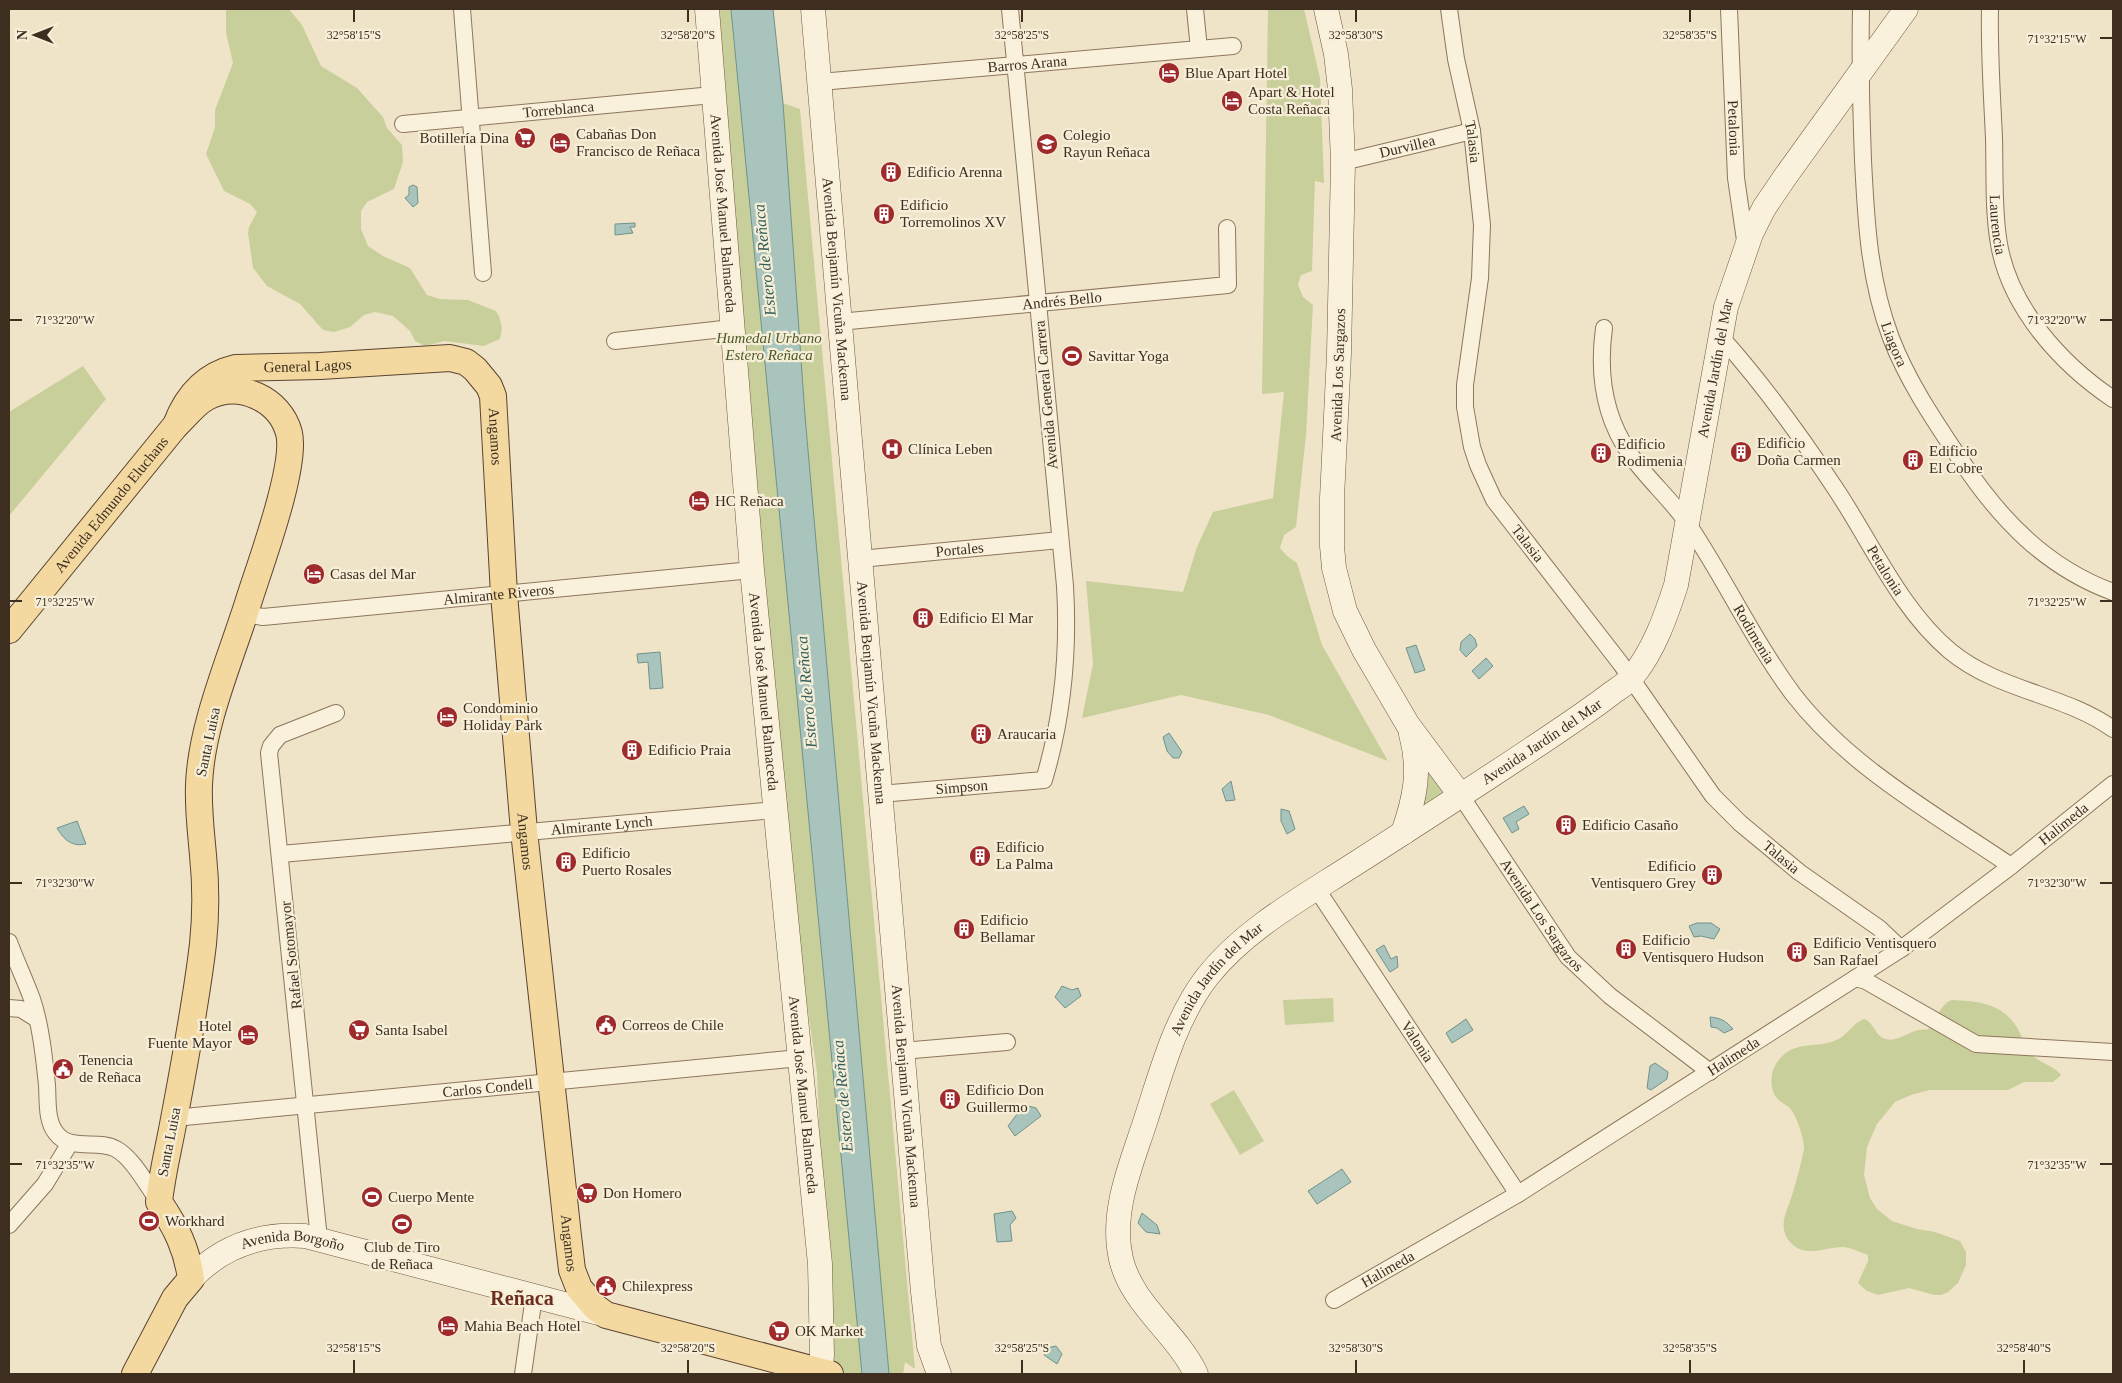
<svg xmlns="http://www.w3.org/2000/svg" width="2122" height="1383" font-family="'Times New Roman',serif">
  <rect width="100%" height="100%" fill="#f0e4c8"/>
  <g fill="#c9cf9b">
    <path d="M226 9H289L302 25 321 66 357 88 383 117 387 128 402 145 403 162 394 189 367 202 361 211V229L368 246 383 256 410 268 427 295 440 299 468 300 496 311 499 316 502 328 500 339 484 346 444 341 425 346 415 341 410 331 393 316 375 312 364 315 350 327 334 332 323 330 300 304 267 286 253 268 248 233 249 227 257 212 250 204 224 191 206 154 215 127V110L233 63 226 33Z"/>
    <path d="M709 9H769L785 126 783 103 800 109 915 1369 905 1362 903 1374H834V1341L823 1220 817 1073 800 957Z"/>
    <path d="M1268 9H1304L1320 78 1324 183 1315 181 1312 271 1301 275 1298 285 1303 297 1313 305 1306 435 1296 527 1284 535 1280 548 1287 556 1297 563 1322 645 1388 761 1269 715 1181 695 1082 718 1093 664 1086 581 1183 592 1197 547 1213 512 1273 498 1284 392 1262 394Z"/>
    <path d="M83 366 106 399 9 516V412Z"/>
    <path d="M1430 771 1448 793 1424 807 1420 799 1422 778Z"/>
    <path d="M1333 998 1334 1022 1285 1025 1283 1000Z"/>
    <path d="M1952 1000C1980 1001 2005 1004 2019 1031 2023 1039 2026 1049 2032 1055 2041 1064 2054 1065 2061 1075L2053 1082H2024L2008 1090H1930L1911 1095 1895 1102 1877 1124 1867 1147 1864 1175 1870 1198 1877 1209 1892 1221 1917 1229 1935 1232 1960 1241 1966 1252V1265L1958 1283 1948 1292 1941 1295H1934L1909 1288 1878 1295 1867 1291 1858 1283 1868 1261V1255C1860 1252 1852 1248 1843 1247 1826 1247 1807 1258 1792 1244 1776 1228 1787 1212 1792 1195 1795 1187 1804 1153 1804 1147 1803 1136 1798 1120 1792 1111 1789 1105 1782 1104 1778 1099 1769 1091 1770 1073 1776 1064 1792 1039 1813 1049 1834 1041 1847 1037 1852 1023 1864 1019 1875 1023 1875 1037 1886 1039 1900 1043 1912 1027 1927 1030 1938 1021 1938 1005 1952 1000Z"/>
    <path d="M1234 1090 1264 1141 1240 1155 1210 1104Z"/>
  </g>
  <g fill="#a9c4bc" stroke="#6f938a">
    <path d="M731 9H773L783 103 805 416 889 1374H862Z"/>
    <path d="M413 185 417 187 418 203 413 207 405 198 409 195V187Z"/>
    <path d="M635 223V227H630L633 233 615 235V224Z"/>
    <path d="M1470 634 1475 639 1477 646 1466 657 1460 650 1461 642Z"/>
    <path d="M1416 645 1425 670 1415 673 1406 648Z"/>
    <path d="M660 652 663 688 650 689 648 662 638 663 637 654Z"/>
    <path d="M1486 658 1493 666 1479 679 1472 671Z"/>
    <path d="M1169 733 1182 752 1179 758H1173L1167 751 1163 737Z"/>
    <path d="M1231 781 1235 800 1226 801 1222 789Z"/>
    <path d="M1524 806 1529 814 1516 822 1519 829 1512 833 1503 818Z"/>
    <path d="M1281 809 1289 811 1295 829 1287 834 1281 821Z"/>
    <path d="M77 821 86 844C72 847 64 840 57 828Z"/>
    <path d="M1697 923H1711L1720 929 1714 939 1701 936 1694 937 1689 926Z"/>
    <path d="M1384 945 1391 959 1397 956 1398 967 1390 972 1376 950Z"/>
    <path d="M1062 986 1072 990 1078 988 1081 996 1065 1008 1055 997Z"/>
    <path d="M1710 1017C1721 1018 1726 1021 1733 1029L1724 1033 1717 1028 1711 1027Z"/>
    <path d="M1466 1019 1473 1030 1452 1043 1446 1033Z"/>
    <path d="M1655 1063 1668 1072 1667 1079 1651 1090 1647 1088 1650 1066Z"/>
    <path d="M1024 1105 1036 1108 1041 1116 1015 1136 1008 1126Z"/>
    <path d="M1342 1169 1351 1182 1317 1204 1308 1191Z"/>
    <path d="M1012 1211 1016 1218 1010 1225 1012 1241 997 1242 994 1214Z"/>
    <path d="M1142 1213 1157 1225 1160 1234 1146 1232 1138 1223Z"/>
    <path d="M1056 1346 1062 1354 1057 1364 1044 1355 1047 1348Z"/>
  </g>
  <g fill="none" stroke-linecap="round" stroke-linejoin="round">
    <g stroke="#8d765c" stroke-width="18">
      <g id="street">
        <path d="M462 9 483 273"/>
        <path d="M1195 9 1199 49"/>
        <path id="s1" d="M1449 9 1456 59 1472 131 1482 225 1480 278 1465 385V407L1472 447 1478 465 1494 500 1621 664 1713 796 1740 823 1799 872 1879 928 1901 949"/>
        <path id="s2" d="M1729 9 1736 178 1746 247"/>
        <path id="s3" d="M1861 9C1860 59 1861 109 1863 160 1866 221 1869 280 1891 338 1908 382 1934 420 1960 459 1999 518 2045 567 2113 592"/>
        <path id="s4" d="M1990 9C1989 52 1992 95 1994 138 1995 173 1993 210 1999 244 2010 308 2061 364 2113 399"/>
        <path id="s5" d="M820 82 1233 46"/>
        <path id="s6" d="M403 124 713 95"/>
        <path id="s7" d="M1343 162 1472 131"/>
        <path id="s8" d="M839 322 1228 285 1227 228"/>
        <path id="s9" d="M1604 328C1598 372 1604 417 1630 454 1647 479 1671 499 1688 524 1725 579 1753 640 1793 694 1849 767 1936 815 2011 866"/>
        <path id="s10" d="M1721 337C1764 385 1802 438 1837 491 1872 544 1901 610 1950 651 1998 691 2064 694 2113 729"/>
        <path d="M615 341 732 328"/>
        <path id="s11" d="M860 559 1060 540"/>
        <path id="s12" d="M245 614 263 617 752 570"/>
        <path id="s13" d="M880 794 1044 780C1063 716 1069 653 1065 586L1010 9"/>
        <path id="s14" d="M1461 796 1568 957 1610 996 1710 1072"/>
        <path id="s15" d="M281 854 775 810"/>
        <path id="s16" d="M1316 888 1518 1194"/>
        <path d="M9 942C16 961 25 980 32 999 41 1026 44 1057 47 1085 48 1100 46 1121 56 1133 70 1152 98 1139 116 1149 133 1158 148 1187 159 1202"/>
        <path d="M1856 978 1866 981 1976 1044 2113 1052"/>
        <path d="M9 1008 21 1009 37 1019"/>
        <path d="M902 1051 1007 1042"/>
        <path id="s17" d="M174 1118 800 1058"/>
        <path d="M9 1225 45 1184 70 1143"/>
        <path d="M319 1239 269 753 271 746 280 735 336 713"/>
        <path id="s18" d="M1334 1300 1518 1194 1901 949 2011 866 2113 784"/>
        <path d="M523 1374 534 1296"/>
      </g>
    </g>
    <g stroke="#6f573f" stroke-width="25">
      <g id="secondary">
        <path id="s19" d="M707 9 752 570 820 1264 822 1355 820 1374"/>
        <path id="s20" d="M813 9 923 1292 929 1346 939 1374"/>
        <path d="M1326 9 1336 54 1340 89 1343 162 1339 354 1332 498V546L1334 568 1345 611 1364 650 1408 725 1461 796"/>
        <path d="M1403 833C1415 798 1421 771 1411 734"/>
        <path id="s21" d="M191 1279C222 1246 260 1233 305 1236L606 1315"/>
        <path id="s22" d="M1196 1374C1176 1332 1132 1305 1121 1259 1110 1211 1132 1163 1146 1119 1162 1070 1175 1019 1207 977 1244 930 1300 899 1350 867 1414 826 1479 784 1542 742 1566 726 1590 710 1612 693 1619 688 1628 683 1633 676 1654 650 1666 616 1676 585L1726 307 1751 234 1764 208 1785 177 1906 9"/>
      </g>
    </g>
    <g stroke="#5b4430" stroke-width="28">
      <g id="primary">
        <path id="s23" d="M176 425C187 396 206 375 236 368L320 366 450 358 466 362 475 369 489 386 493 396 504 594 524 831 568 1236 572 1270 579 1288 595 1307 606 1315 830 1374"/>
        <path id="s24" d="M9 630 176 425C186 416 195 403 207 397 239 380 280 399 289 433 297 466 260 565 249 600 231 658 201 725 199 785 198 809 201 832 203 855 206 884 206 915 203 944 196 1003 185 1061 174 1119 169 1147 162 1174 159 1202 176 1227 187 1249 191 1279L175 1298 135 1374"/>
      </g>
    </g>
    <use href="#street" stroke="#faf1dc" stroke-width="16"/>
    <use href="#secondary" stroke="#faf1dc" stroke-width="24"/>
    <use href="#primary" stroke="#f3d9a0" stroke-width="26"/>
  </g>
  <path fill="none" stroke="#3d2e20" stroke-width="2" d="M354 10V22M688 10V22M1022 10V22M1356 10V22M1690 10V22M2100 38H2112M10 320H22M2100 320H2112M10 601H22M2100 601H2112M10 883H22M2100 883H2112M10 1164H22M2100 1164H2112M354 1360V1373M688 1360V1373M1022 1360V1373M1356 1360V1373M1690 1360V1373M2024 1360V1373"/>
  <defs>
    <g id="hotel-disc" transform="scale(1.125)"><circle r="9.5" fill="#9e2a2b" stroke="#f7eed8"/><path d="M-6-4.5h1.5V1H6V5H4.5V3h-9V5H-6ZM-4 0a1.8 1.8 0 1 1 3.6 0ZM.5 0V-2.5h3Q6-2.5 6 0Z" fill="#fff"/></g>
    <g id="supermarket-disc" transform="scale(1.125)"><circle r="9.5" fill="#9e2a2b" stroke="#f7eed8"/><path d="M-6-5.5h2.5l.6 2H6L4.5 2H-2.5L-4.4-4H-6ZM-1.5 3.2a1.3 1.3 0 1 0 .1 0ZM3 3.2a1.3 1.3 0 1 0 .1 0Z" fill="#fff"/></g>
    <g id="school-disc" transform="scale(1.125)"><circle r="9.5" fill="#9e2a2b" stroke="#f7eed8"/><path d="M0-5L7-2L0 1L-7-2ZM-4 1L0 2.5L4 1V4Q0 6-4 4Z" fill="#fff"/></g>
    <g id="building-disc" transform="scale(1.125)"><circle r="9.5" fill="#9e2a2b" stroke="#f7eed8"/><path d="M-4-6H4V6H1V3H-1V6H-4ZM-2.5-4.3h1.7v1.8h-1.7ZM.8-4.3h1.7v1.8H.8ZM-2.5-1h1.7V.8h-1.7ZM.8-1h1.7V.8H.8Z" fill="#fff"/></g>
    <g id="stadium-disc" transform="scale(1.125)"><circle r="9.5" fill="#9e2a2b" stroke="#f7eed8"/><path d="M0-5a6.5 5 0 1 0 0 10a6.5 5 0 1 0 0-10ZM-3.5-1.8h7v3.6h-7Z" fill="#fff"/></g>
    <g id="hospital-disc" transform="scale(1.125)"><circle r="9.5" fill="#9e2a2b" stroke="#f7eed8"/><path d="M-5-5h3v3.5h4V-5h3V5h-3V1.5h-4V5h-3Z" fill="#fff"/></g>
    <g id="civic-disc" transform="scale(1.125)"><circle r="9.5" fill="#9e2a2b" stroke="#f7eed8"/><path d="M-.6-6.5H3V-4.5H.6V-3L4-1V1h2V6H-6V1h2V-1L-.6-3ZM-1.2 2.5V6h2.4V2.5Z" fill="#fff"/></g>
  </defs>
  <g fill-rule="evenodd">
    <use href="#hotel-disc" x="1169" y="73"/>
    <use href="#hotel-disc" x="1232" y="101"/>
    <use href="#supermarket-disc" x="525" y="138"/>
    <use href="#hotel-disc" x="560" y="143"/>
    <use href="#school-disc" x="1047" y="144"/>
    <use href="#building-disc" x="891" y="172"/>
    <use href="#building-disc" x="884" y="214"/>
    <use href="#stadium-disc" x="1072" y="356"/>
    <use href="#hospital-disc" x="892" y="449"/>
    <use href="#building-disc" x="1741" y="452"/>
    <use href="#building-disc" x="1601" y="453"/>
    <use href="#building-disc" x="1913" y="460"/>
    <use href="#hotel-disc" x="699" y="501"/>
    <use href="#hotel-disc" x="314" y="574"/>
    <use href="#building-disc" x="923" y="618"/>
    <use href="#hotel-disc" x="447" y="717"/>
    <use href="#building-disc" x="981" y="734"/>
    <use href="#building-disc" x="632" y="750"/>
    <use href="#building-disc" x="1566" y="825"/>
    <use href="#building-disc" x="980" y="856"/>
    <use href="#building-disc" x="566" y="862"/>
    <use href="#building-disc" x="1712" y="875"/>
    <use href="#building-disc" x="964" y="929"/>
    <use href="#building-disc" x="1626" y="949"/>
    <use href="#building-disc" x="1797" y="952"/>
    <use href="#civic-disc" x="606" y="1025"/>
    <use href="#supermarket-disc" x="359" y="1030"/>
    <use href="#hotel-disc" x="248" y="1035"/>
    <use href="#civic-disc" x="63" y="1069"/>
    <use href="#building-disc" x="950" y="1099"/>
    <use href="#supermarket-disc" x="587" y="1193"/>
    <use href="#stadium-disc" x="372" y="1197"/>
    <use href="#stadium-disc" x="149" y="1221"/>
    <use href="#stadium-disc" x="402" y="1224"/>
    <use href="#civic-disc" x="606" y="1286"/>
    <use href="#hotel-disc" x="448" y="1326"/>
    <use href="#supermarket-disc" x="779" y="1331"/>
  </g>
  <g text-anchor="middle" stroke-width="4.5" stroke-linejoin="round" paint-order="stroke">
    <g font-size="15" fill="#3d2e20" stroke="#f7eed8">
      <text dy="5" stroke="none"><textPath href="#s5" startOffset="208">Barros Arana</textPath></text>
      <text dy="5" stroke="none"><textPath href="#s6" startOffset="156">Torreblanca</textPath></text>
      <text dy="5" stroke="none"><textPath href="#s2" startOffset="119">Petalonia</textPath></text>
      <text dy="5" stroke="none"><textPath href="#s1" startOffset="135">Talasia</textPath></text>
      <text dy="5" stroke="none"><textPath href="#s7" startOffset="66">Durvillea</textPath></text>
      <text dy="5" stroke="none"><textPath href="#s19" startOffset="205">Avenida José Manuel Balmaceda</textPath></text>
      <text dy="5" stroke="none"><textPath href="#s4" startOffset="216">Laurencia</textPath></text>
      <text dy="5" stroke="none"><textPath href="#s20" startOffset="281">Avenida Benjamín Vicuña Mackenna</textPath></text>
      <text dy="5" stroke="none"><textPath href="#s8" startOffset="224">Andrés Bello</textPath></text>
      <text dy="5" stroke="none"><textPath href="#s3" startOffset="339">Liagora</textPath></text>
      <text dy="5" stroke="none"><textPath href="#s23" startOffset="158">General Lagos</textPath></text>
      <text dy="5" stroke="none"><textPath href="#s22" startOffset="1282">Avenida Jardín del Mar</textPath></text>
      <text transform="translate(1338 375) rotate(-88)" y="5">Avenida Los Sargazos</text>
      <text transform="translate(1046 395) rotate(-95)" y="5">Avenida General Carrera</text>
      <text dy="5" stroke="none"><textPath href="#s23" startOffset="402">Angamos</textPath></text>
      <text dy="5" stroke="none"><textPath href="#s24" startOffset="162">Avenida Edmundo Eluchans</textPath></text>
      <text dy="5" stroke="none"><textPath href="#s1" startOffset="555">Talasia</textPath></text>
      <text dy="5" stroke="none"><textPath href="#s11" startOffset="100">Portales</textPath></text>
      <text dy="5" stroke="none"><textPath href="#s10" startOffset="286">Petalonia</textPath></text>
      <text dy="5" stroke="none"><textPath href="#s12" startOffset="255">Almirante Riveros</textPath></text>
      <text dy="5" stroke="none"><textPath href="#s9" startOffset="351">Rodimenia</textPath></text>
      <text dy="5" stroke="none"><textPath href="#s19" startOffset="685">Avenida José Manuel Balmaceda</textPath></text>
      <text dy="5" stroke="none"><textPath href="#s20" startOffset="686">Avenida Benjamín Vicuña Mackenna</textPath></text>
      <text transform="translate(208 742) rotate(-78)" y="5">Santa Luisa</text>
      <text dy="5" stroke="none"><textPath href="#s22" startOffset="848">Avenida Jardín del Mar</textPath></text>
      <text dy="5" stroke="none"><textPath href="#s13" startOffset="82">Simpson</textPath></text>
      <text dy="5" stroke="none"><textPath href="#s18" startOffset="872">Halimeda</textPath></text>
      <text dy="5" stroke="none"><textPath href="#s15" startOffset="322">Almirante Lynch</textPath></text>
      <text dy="5" stroke="none"><textPath href="#s23" startOffset="808">Angamos</textPath></text>
      <text dy="5" stroke="none"><textPath href="#s1" startOffset="960">Talasia</textPath></text>
      <text dy="5" stroke="none"><textPath href="#s14" startOffset="144">Avenida Los Sargazos</textPath></text>
      <text transform="translate(291 955) rotate(-96)" y="5">Rafael Sotomayor</text>
      <text dy="5" stroke="none"><textPath href="#s22" startOffset="442">Avenida Jardín del Mar</textPath></text>
      <text dy="5" stroke="none"><textPath href="#s16" startOffset="184">Valonia</textPath></text>
      <text dy="5" stroke="none"><textPath href="#s18" startOffset="468">Halimeda</textPath></text>
      <text dy="5" stroke="none"><textPath href="#s17" startOffset="315">Carlos Condell</textPath></text>
      <text dy="5" stroke="none"><textPath href="#s19" startOffset="1090">Avenida José Manuel Balmaceda</textPath></text>
      <text dy="5" stroke="none"><textPath href="#s20" startOffset="1091">Avenida Benjamín Vicuña Mackenna</textPath></text>
      <text transform="translate(169 1142) rotate(-79)" y="5">Santa Luisa</text>
      <text dy="5" stroke="none"><textPath href="#s23" startOffset="1212">Angamos</textPath></text>
      <text dy="5" stroke="none"><textPath href="#s21" startOffset="114">Avenida Borgoño</textPath></text>
      <text dy="5" stroke="none"><textPath href="#s18" startOffset="62">Halimeda</textPath></text>
    </g>
    <g font-size="15" fill="#3d2e20" stroke="#f7eed8" text-anchor="start">
      <text x="1185" y="78">Blue Apart Hotel</text>
      <text x="1248" y="97">Apart &amp; Hotel<tspan x="1248" dy="17">Costa Reñaca</tspan></text>
      <text x="576" y="139">Cabañas Don<tspan x="576" dy="17">Francisco de Reñaca</tspan></text>
      <text x="1063" y="140">Colegio<tspan x="1063" dy="17">Rayun Reñaca</tspan></text>
      <text x="509" y="143" text-anchor="end">Botillería Dina</text>
      <text x="907" y="177">Edificio Arenna</text>
      <text x="900" y="210">Edificio<tspan x="900" dy="17">Torremolinos XV</tspan></text>
      <text x="1088" y="361">Savittar Yoga</text>
      <text x="1757" y="448">Edificio<tspan x="1757" dy="17">Doña Carmen</tspan></text>
      <text x="1617" y="449">Edificio<tspan x="1617" dy="17">Rodimenia</tspan></text>
      <text x="908" y="454">Clínica Leben</text>
      <text x="1929" y="456">Edificio<tspan x="1929" dy="17">El Cobre</tspan></text>
      <text x="715" y="506">HC Reñaca</text>
      <text x="330" y="579">Casas del Mar</text>
      <text x="939" y="623">Edificio El Mar</text>
      <text x="463" y="713">Condominio<tspan x="463" dy="17">Holiday Park</tspan></text>
      <text x="997" y="739">Araucaria</text>
      <text x="648" y="755">Edificio Praia</text>
      <text x="1582" y="830">Edificio Casaño</text>
      <text x="996" y="852">Edificio<tspan x="996" dy="17">La Palma</tspan></text>
      <text x="582" y="858">Edificio<tspan x="582" dy="17">Puerto Rosales</tspan></text>
      <text x="1696" y="871" text-anchor="end">Edificio<tspan x="1696" dy="17">Ventisquero Grey</tspan></text>
      <text x="980" y="925">Edificio<tspan x="980" dy="17">Bellamar</tspan></text>
      <text x="1642" y="945">Edificio<tspan x="1642" dy="17">Ventisquero Hudson</tspan></text>
      <text x="1813" y="948">Edificio Ventisquero<tspan x="1813" dy="17">San Rafael</tspan></text>
      <text x="622" y="1030">Correos de Chile</text>
      <text x="232" y="1031" text-anchor="end">Hotel<tspan x="232" dy="17">Fuente Mayor</tspan></text>
      <text x="375" y="1035">Santa Isabel</text>
      <text x="79" y="1065">Tenencia<tspan x="79" dy="17">de Reñaca</tspan></text>
      <text x="966" y="1095">Edificio Don<tspan x="966" dy="17">Guillermo</tspan></text>
      <text x="603" y="1198">Don Homero</text>
      <text x="388" y="1202">Cuerpo Mente</text>
      <text x="165" y="1226">Workhard</text>
      <text x="402" y="1252" text-anchor="middle">Club de Tiro<tspan x="402" dy="17">de Reñaca</tspan></text>
      <text x="622" y="1291">Chilexpress</text>
      <text x="464" y="1331">Mahia Beach Hotel</text>
      <text x="795" y="1336">OK Market</text>
    </g>
    <g font-size="15" font-style="italic" fill="#4d5a26" stroke="#f7eed8">
      <text x="769" y="343">Humedal Urbano<tspan x="769" dy="17">Estero Reñaca</tspan></text>
    </g>
    <g font-size="16" font-style="italic" fill="#2f5d5a" stroke="#f7eed8">
      <text transform="translate(764 260) rotate(-96)" y="6">Estero de Reñaca</text>
      <text transform="translate(806 692) rotate(-95)" y="6">Estero de Reñaca</text>
      <text transform="translate(842 1096) rotate(-95)" y="6">Estero de Reñaca</text>
    </g>
    <g font-size="20" font-weight="bold" fill="#6b2e1e" stroke="#f7eed8">
      <text x="522" y="1305">Reñaca</text>
    </g>
  </g>
  <g font-size="12" text-anchor="middle" fill="#3d2e20" stroke="#f7eed8" stroke-width="4.5" stroke-linejoin="round" paint-order="stroke">
    <text x="354" y="39">32°58'15"S</text>
    <text x="688" y="39">32°58'20"S</text>
    <text x="1022" y="39">32°58'25"S</text>
    <text x="1356" y="39">32°58'30"S</text>
    <text x="1690" y="39">32°58'35"S</text>
    <text x="2057" y="43">71°32'15"W</text>
    <text x="2057" y="324">71°32'20"W</text>
    <text x="65" y="324">71°32'20"W</text>
    <text x="2057" y="606">71°32'25"W</text>
    <text x="65" y="606">71°32'25"W</text>
    <text x="2057" y="887">71°32'30"W</text>
    <text x="65" y="887">71°32'30"W</text>
    <text x="2057" y="1169">71°32'35"W</text>
    <text x="65" y="1169">71°32'35"W</text>
    <text x="354" y="1352">32°58'15"S</text>
    <text x="688" y="1352">32°58'20"S</text>
    <text x="1022" y="1352">32°58'25"S</text>
    <text x="1356" y="1352">32°58'30"S</text>
    <text x="1690" y="1352">32°58'35"S</text>
    <text x="2024" y="1352">32°58'40"S</text>
  </g>
  <rect width="2122" height="1383" fill="none" stroke="#3d2e20" stroke-width="20"/>
  <g transform="translate(35 35) rotate(270)" stroke="#f7eed8" stroke-width="4" paint-order="stroke">
  <path d="M0-4L9 19L0 12L-9 19Z" fill="#3d2e20"/>
  <text y="-8" font-size="14" font-weight="bold" text-anchor="middle" fill="#3d2e20">N</text>
  </g>
</svg>
